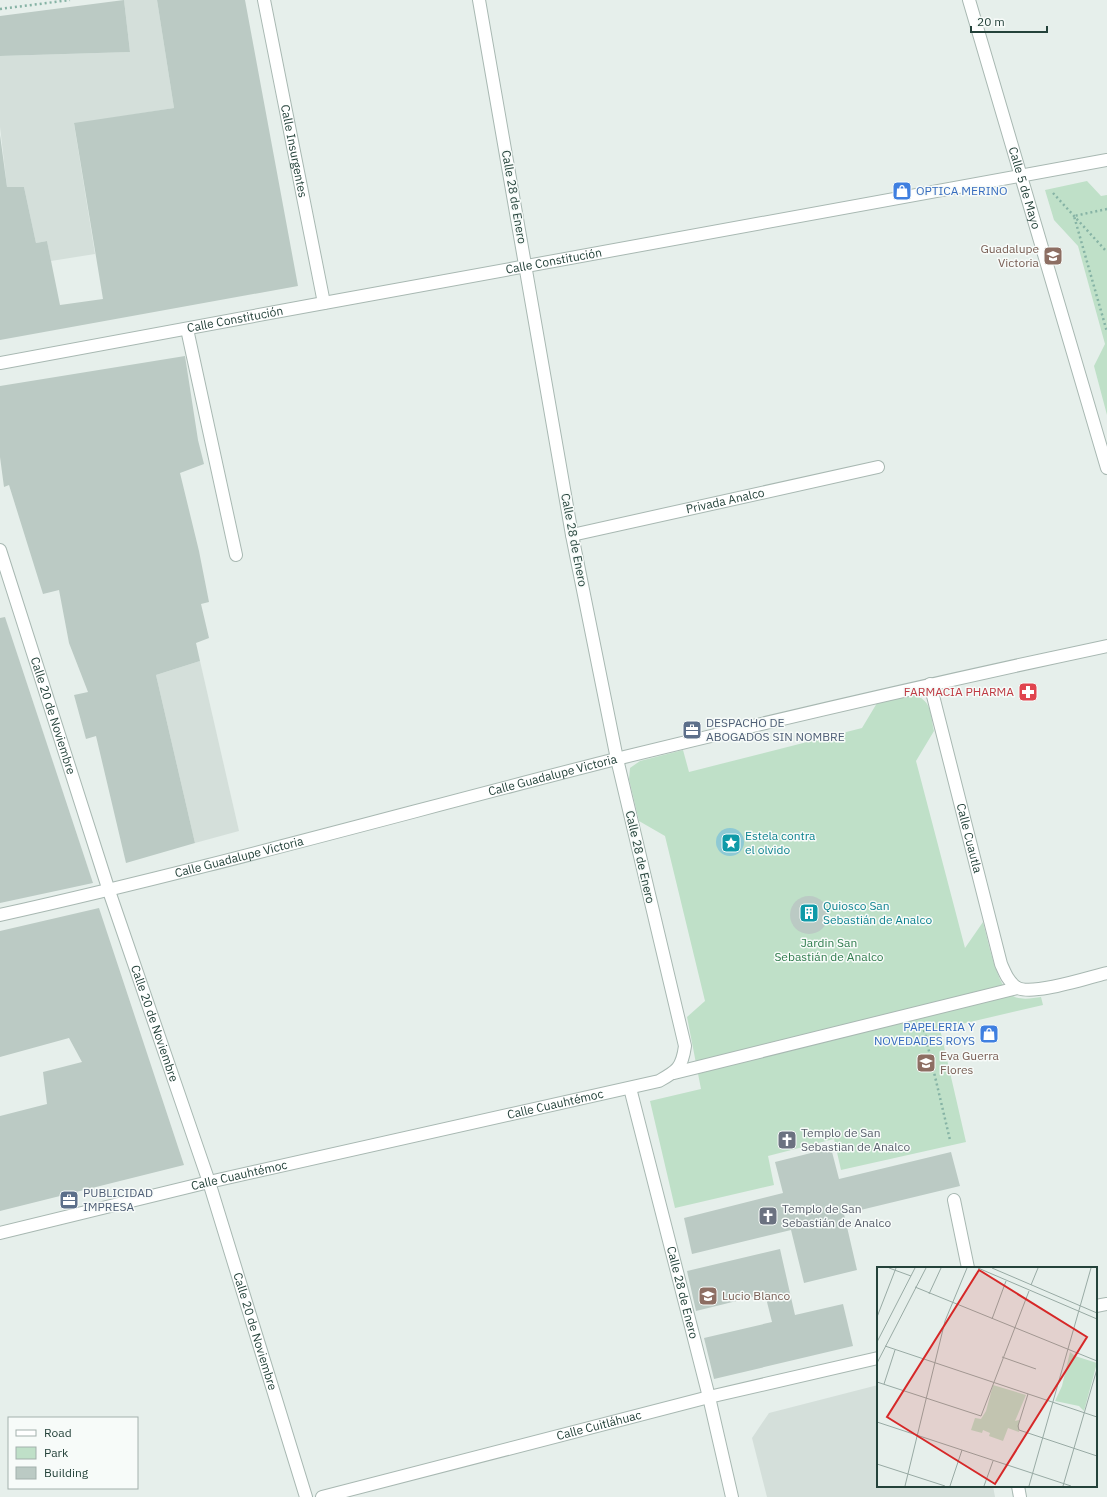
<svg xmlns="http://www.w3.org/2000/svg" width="1107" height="1497" font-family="'IBM Plex Sans',sans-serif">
  <rect width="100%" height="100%" fill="#e6efeb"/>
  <g fill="#d4dfda">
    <path d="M124 0H157L174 108 74 124 95 254 51 261 47 241 36 243 24 187H7L0 127V56L130 52Z"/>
    <path d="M200 661 239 831 195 843 156 675Z"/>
    <path d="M878 1385V1486H993L995 1497H767L752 1438 769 1413Z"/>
  </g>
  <g fill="#bfe0c8">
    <path d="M1087 181 1101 196 1107 195V415L1094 366 1105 344 1078 246 1054 220 1045 190Z"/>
    <path d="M912 694C932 700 930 712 934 731L916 761 965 948 983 922C988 940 997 988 1013 996 1022 1001 1033 998 1041 997L1043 1005 940 1029 966 1142 841 1170 834 1139 768 1156 774 1185 675 1208 650 1101 701 1089 687 1017 705 1001 665 836 639 821 629 779 630 768 640 761 683 750 689 772 862 728 877 703Z"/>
  </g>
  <circle fill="#8ec9d4" cx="730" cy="842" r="14"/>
  <g fill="#bbcac4">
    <path d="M124 0 130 52 0 56V16Z"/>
    <path d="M157 0H245L298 286 0 340V135L7 187H24L36 243 47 241 60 305 103 299 74 123 174 108Z"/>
    <path d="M185 356 198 440 204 464 180 473 199 551 209 602 201 604 209 638 196 643 200 661 156 675 195 843 126 863 96 736 86 739 74 695 88 692 69 643 59 590 43 594 9 485 4 487 0 457V386Z"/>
    <path d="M5 617 93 883 0 903V618Z"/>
    <circle cx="809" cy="915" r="19"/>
    <path d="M99 908 184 1165 0 1211V1116L47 1104 43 1072 82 1062 69 1038 0 1057V931Z"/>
    <path d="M831 1148 839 1179 951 1152 960 1186 844 1214 857 1270 804 1283 791 1230 692 1254 684 1218 783 1193 775 1162Z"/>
    <path d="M780 1249 795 1315 843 1304 853 1346 714 1379 704 1338 772 1322 765 1294 696 1311 687 1271Z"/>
  </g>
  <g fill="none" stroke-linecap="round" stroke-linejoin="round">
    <g stroke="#a8b8b2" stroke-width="14">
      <g id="service">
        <path d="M187 329 236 555"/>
        <path d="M954 1200 968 1268"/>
      </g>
    </g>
    <g stroke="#a8b8b2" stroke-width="14">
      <g id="pedestrian">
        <path d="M674 1073 1017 988"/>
        <path id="s1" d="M630 1088 709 1397"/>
      </g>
    </g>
    <g stroke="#a8b8b2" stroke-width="14">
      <g id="minor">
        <path id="s2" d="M264 0 324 303"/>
        <path id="s3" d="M969 0 1107 468"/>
        <path id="s4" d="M0 363 324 303 1107 160"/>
        <path id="s5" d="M572 535 878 467"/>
        <path id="s6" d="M0 550 109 891 209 1182 306 1497"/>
        <path id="s7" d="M930 684 1001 964C1005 973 1008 981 1016 987 1031 997 1089 977 1107 973"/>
        <path id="s8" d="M0 915C207 869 411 811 616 759 779 719 943 681 1107 646"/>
        <path id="s9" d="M0 1233 209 1182 659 1081C677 1071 682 1068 685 1046L617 759 572 535 479 0"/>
        <path d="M1096 1306 1107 1304"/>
        <path d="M709 1397 732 1497"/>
        <path d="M1018 1486 1020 1497"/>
        <path id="s10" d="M322 1497 709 1397 878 1358"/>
      </g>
    </g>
    <g stroke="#86b3a5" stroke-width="2.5" stroke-dasharray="2 3" stroke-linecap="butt">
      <path d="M0 9 70 0"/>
      <path d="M1053 193 1107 252"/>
      <path d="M1107 209 1074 216 1107 332"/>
      <path d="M924 1030 950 1140"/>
    </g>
    <use href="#service" stroke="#fff" stroke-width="12"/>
    <use href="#pedestrian" stroke="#fff" stroke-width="12"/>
    <use href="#minor" stroke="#fff" stroke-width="12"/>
  </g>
  <defs>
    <g id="shop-square" transform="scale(1)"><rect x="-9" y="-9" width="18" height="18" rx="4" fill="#3f7fe0" stroke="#f7fbf9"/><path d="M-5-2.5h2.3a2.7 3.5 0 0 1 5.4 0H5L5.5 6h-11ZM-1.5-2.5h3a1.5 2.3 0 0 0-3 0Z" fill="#fff"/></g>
    <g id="school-square" transform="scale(1)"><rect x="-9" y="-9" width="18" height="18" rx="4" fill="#8d6e63" stroke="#f7fbf9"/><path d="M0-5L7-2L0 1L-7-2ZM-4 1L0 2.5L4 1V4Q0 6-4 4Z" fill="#fff"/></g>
    <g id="pharmacy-square" transform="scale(1)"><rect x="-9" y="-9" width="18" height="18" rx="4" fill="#e0444e" stroke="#f7fbf9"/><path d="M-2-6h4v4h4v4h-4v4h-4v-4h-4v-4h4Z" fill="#fff"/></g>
    <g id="office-square" transform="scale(1)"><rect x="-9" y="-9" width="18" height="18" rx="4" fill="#5c6f8a" stroke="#f7fbf9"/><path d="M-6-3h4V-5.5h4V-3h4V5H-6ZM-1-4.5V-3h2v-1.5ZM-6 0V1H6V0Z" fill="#fff"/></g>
    <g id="sight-square" transform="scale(1)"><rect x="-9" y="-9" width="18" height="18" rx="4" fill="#0f9aa8" stroke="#f7fbf9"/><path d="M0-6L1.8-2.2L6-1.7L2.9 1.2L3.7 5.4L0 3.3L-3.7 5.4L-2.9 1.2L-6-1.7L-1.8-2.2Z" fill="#fff"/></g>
    <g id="building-square" transform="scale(1)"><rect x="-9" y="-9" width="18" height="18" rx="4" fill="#0f9aa8" stroke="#f7fbf9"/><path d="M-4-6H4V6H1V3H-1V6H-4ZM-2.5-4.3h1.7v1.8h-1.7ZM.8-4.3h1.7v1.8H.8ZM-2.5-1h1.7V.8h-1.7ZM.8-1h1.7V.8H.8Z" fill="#fff"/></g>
    <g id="church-square" transform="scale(1)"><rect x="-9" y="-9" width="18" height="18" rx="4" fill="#6b7280" stroke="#f7fbf9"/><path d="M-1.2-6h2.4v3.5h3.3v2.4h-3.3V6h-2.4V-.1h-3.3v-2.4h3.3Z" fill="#fff"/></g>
  </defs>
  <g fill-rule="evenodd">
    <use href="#shop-square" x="902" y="191"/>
    <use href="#school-square" x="1053" y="256"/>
    <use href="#pharmacy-square" x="1028" y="692"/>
    <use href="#office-square" x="692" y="730"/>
    <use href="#sight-square" x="731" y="843"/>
    <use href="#building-square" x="809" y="913"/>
    <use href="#shop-square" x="989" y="1034"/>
    <use href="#school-square" x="926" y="1063"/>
    <use href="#church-square" x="787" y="1140"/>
    <use href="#office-square" x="69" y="1200"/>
    <use href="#church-square" x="768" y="1216"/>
    <use href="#school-square" x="708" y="1296"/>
  </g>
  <g text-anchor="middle" stroke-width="3" stroke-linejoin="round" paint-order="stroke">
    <g font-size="12" fill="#24423a" stroke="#f7fbf9">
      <text dy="4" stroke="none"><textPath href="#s2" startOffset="154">Calle Insurgentes</textPath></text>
      <text dy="4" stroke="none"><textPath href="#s3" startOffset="196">Calle 5 de Mayo</textPath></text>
      <text transform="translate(514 197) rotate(80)" y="4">Calle 28 de Enero</text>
      <text dy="4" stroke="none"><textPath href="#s4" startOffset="563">Calle Constitución</textPath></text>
      <text dy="4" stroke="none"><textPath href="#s4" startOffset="239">Calle Constitución</textPath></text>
      <text dy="4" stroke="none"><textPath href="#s5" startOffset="157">Privada Analco</textPath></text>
      <text transform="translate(574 540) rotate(79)" y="4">Calle 28 de Enero</text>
      <text dy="4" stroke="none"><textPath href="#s6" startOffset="174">Calle 20 de Noviembre</textPath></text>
      <text dy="4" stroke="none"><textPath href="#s8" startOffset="570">Calle Guadalupe Victoria</textPath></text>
      <text dy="4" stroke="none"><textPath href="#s7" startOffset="159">Calle Cuautla</textPath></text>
      <text dy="4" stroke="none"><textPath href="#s8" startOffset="246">Calle Guadalupe Victoria</textPath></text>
      <text transform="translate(640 857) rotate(77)" y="4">Calle 28 de Enero</text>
      <text dy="4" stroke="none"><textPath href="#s6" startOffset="498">Calle 20 de Noviembre</textPath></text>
      <text dy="4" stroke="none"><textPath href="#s9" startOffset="570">Calle Cuauhtémoc</textPath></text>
      <text dy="4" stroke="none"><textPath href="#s9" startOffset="246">Calle Cuauhtémoc</textPath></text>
      <text dy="4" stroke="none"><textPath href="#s1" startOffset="211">Calle 28 de Enero</textPath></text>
      <text dy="4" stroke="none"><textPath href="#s6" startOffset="822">Calle 20 de Noviembre</textPath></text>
      <text dy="4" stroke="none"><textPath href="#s10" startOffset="286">Calle Cuitláhuac</textPath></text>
    </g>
    <g font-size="12" fill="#366cbe" stroke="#f7fbf9" text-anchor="start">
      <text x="916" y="195">OPTICA MERINO</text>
      <text x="975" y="1031" text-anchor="end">PAPELERIA Y<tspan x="975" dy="14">NOVEDADES ROYS</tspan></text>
    </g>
    <g font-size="12" fill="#785e54" stroke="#f7fbf9" text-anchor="start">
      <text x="1039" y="253" text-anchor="end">Guadalupe<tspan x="1039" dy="14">Victoria</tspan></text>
      <text x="940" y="1060">Eva Guerra<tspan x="940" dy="14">Flores</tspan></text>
      <text x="722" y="1300">Lucio Blanco</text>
    </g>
    <g font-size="12" fill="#be3a42" stroke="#f7fbf9" text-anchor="end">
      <text x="1014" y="696">FARMACIA PHARMA</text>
    </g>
    <g font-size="12" fill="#4e5e75" stroke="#f7fbf9" text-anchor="start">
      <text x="706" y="727">DESPACHO DE<tspan x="706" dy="14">ABOGADOS SIN NOMBRE</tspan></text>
      <text x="83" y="1197">PUBLICIDAD<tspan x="83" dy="14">IMPRESA</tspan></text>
    </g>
    <g font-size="12" fill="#0d838f" stroke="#f7fbf9" text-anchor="start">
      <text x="745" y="840">Estela contra<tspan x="745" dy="14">el olvido</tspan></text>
      <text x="823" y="910">Quiosco San<tspan x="823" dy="14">Sebastián de Analco</tspan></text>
    </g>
    <g font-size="12" fill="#2d7a4b" stroke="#f7fbf9">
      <text x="829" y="947">Jardin San<tspan x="829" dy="14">Sebastián de Analco</tspan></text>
    </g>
    <g font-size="12" fill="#5b616d" stroke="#f7fbf9" text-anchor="start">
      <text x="801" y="1137">Templo de San<tspan x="801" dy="14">Sebastian de Analco</tspan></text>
      <text x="782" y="1213">Templo de San<tspan x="782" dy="14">Sebastián de Analco</tspan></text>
    </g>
  </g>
  <g transform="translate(877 1267)">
    <rect width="220" height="220" fill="#e6efeb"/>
    <path d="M193 85 198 89 220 96 207 144 202 139 178 134 185 119ZM116 118 149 128 138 154 142 153V165L131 161 126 174 112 169 113 166 106 163 105 166 94 163 98 151 104 152 109 144Z" fill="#bfe0c8"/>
    <path fill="none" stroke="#98aaa4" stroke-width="1" d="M12 1 34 9M101 1 220 52M115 1 220 46M154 18 161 1M38 20 220 94M52 27 64 1M0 50 19 1M115 52 129 14M0 75 38 1M8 79 220 150M125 90 159 102M0 96 49 1M0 115 104 149 152 24M7 117 18 83M151 127 141 159 142 163 220 189M0 155 194 219M0 197 68 219M28 219 68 54 90 1M73 219 85 183M107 219 116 194M152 219 214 1M186 219 220 102"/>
    <path fill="#d62828" fill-opacity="0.15" stroke="#d62828" stroke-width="2" d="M102 3 210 70 118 217 10 150Z"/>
    <rect width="220" height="220" fill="none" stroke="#24423a" stroke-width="2"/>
  </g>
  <rect x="8" y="1417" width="130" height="72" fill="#f7fbf9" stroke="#a3b1ad"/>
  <rect x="16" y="1430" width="20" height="6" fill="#ffffff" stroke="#a3b1ad"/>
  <text x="44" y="1437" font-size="12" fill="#24423a">Road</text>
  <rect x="16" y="1447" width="20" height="12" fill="#bfe0c8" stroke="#a3b1ad"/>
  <text x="44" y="1457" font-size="12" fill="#24423a">Park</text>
  <rect x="16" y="1467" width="20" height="12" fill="#bbcac4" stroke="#a3b1ad"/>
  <text x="44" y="1477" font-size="12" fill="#24423a">Building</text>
  <path d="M971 26v6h76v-6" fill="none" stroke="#24423a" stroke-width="2"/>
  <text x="977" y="26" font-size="12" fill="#24423a" stroke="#f7fbf9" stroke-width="3" paint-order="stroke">20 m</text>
</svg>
